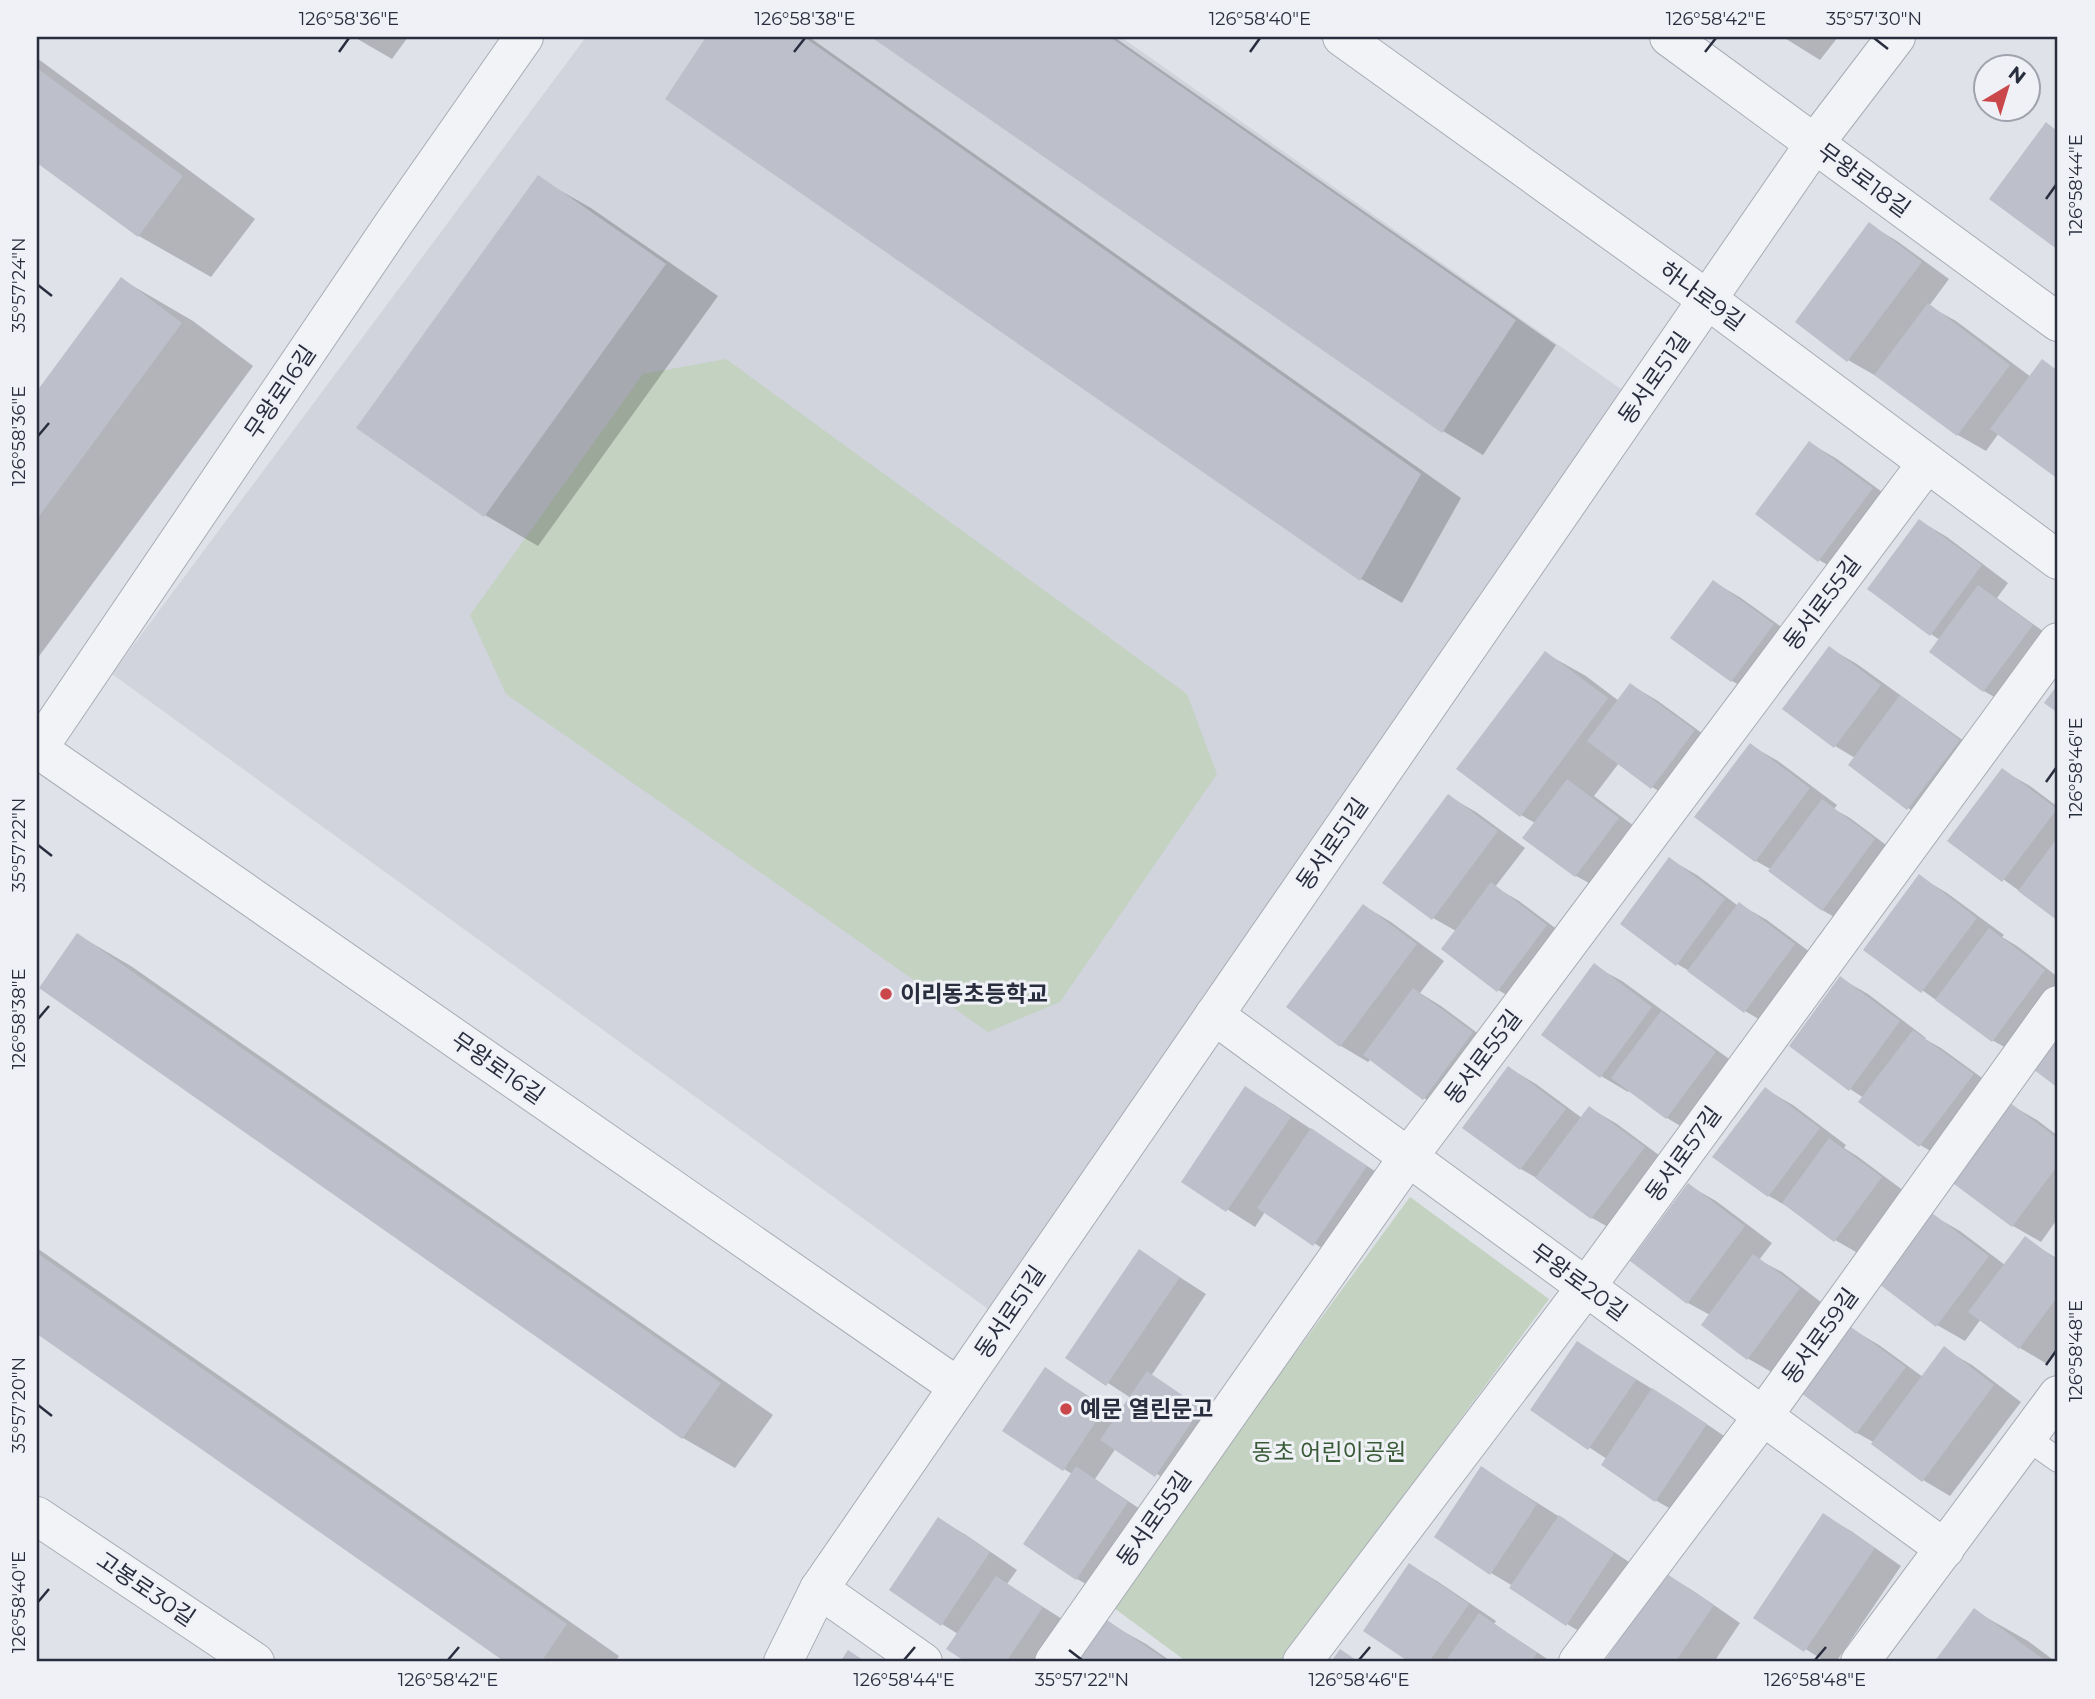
<svg xmlns="http://www.w3.org/2000/svg" width="2095" height="1699" font-family="Montserrat,'Noto Sans KR',sans-serif">
  <rect width="100%" height="100%" fill="#dfe2e8"/>
  <path fill="#d1d4dd" d="M586 37H1121L1635 399 995 1314 112 674Z"/>
  <g fill="#c3d2c1">
    <path d="M726 359 1187 694 1217 774 1060 1002 988 1032 506 694 470 615 643 374Z"/>
    <path d="M1410 1197 1549 1299 1281 1662H1187L1110 1605Z"/>
  </g>
  <g fill="#0003">
    <path d="M354 37H408L392 59Z"/>
    <path d="M708 37H809L1461 498 1402 603 1361 579 667 99Z"/>
    <path d="M874 37H1114L1556 345 1483 455 1443 431Z"/>
    <path d="M1783 37H1838L1820 60Z"/>
    <path d="M37 58 255 219 211 277 139 236 37 161Z"/>
    <path d="M2046 125 2058 132V248L1992 199Z"/>
    <path d="M538 178 591 208 718 296 538 546 485 515Z"/>
    <path d="M1870 225 1897 241 1949 279 1929 306 1956 321 2031 377 2042 362 2058 371V477L1999 433 1986 451 1958 435 1877 375 1876 376 1848 360 1797 322Z"/>
    <path d="M121 279 193 321 253 366 37 659V394Z"/>
    <path d="M1810 443 1837 459 1900 505 1847 576 1819 560Z"/>
    <path d="M1920 521 1947 537 2008 583 1997 598 2058 642 2011 707 1984 691 1940 640 1931 634Z"/>
    <path d="M1714 582 1741 598 1801 641 1759 696 1732 681Z"/>
    <path d="M1829 648 1857 664 1986 757 1936 824 1908 808 1855 758 1835 746 1784 708Z"/>
    <path d="M1545 653 1586 676 1619 701 1631 685 1658 701 1721 747 1679 803 1652 787 1619 763 1594 796 1646 835 1604 891 1576 876 1525 837 1535 823 1521 815Z"/>
    <path d="M1750 745 1778 761 1837 805 1834 809 1850 818 1901 856 1850 926 1822 910 1772 870 1756 861Z"/>
    <path d="M2002 770 2030 786 2058 807V919L1949 840Z"/>
    <path d="M1448 796 1476 812 1525 848 1495 887 1519 901 1574 942 1526 1006 1498 990 1456 931 1433 918Z"/>
    <path d="M1669 859 1697 875 1737 905 1739 904 1767 920 1822 961 1772 1027 1745 1011 1698 976 1677 964Z"/>
    <path d="M1920 877 1947 893 2004 935 2002 937 2017 946 2058 977V1005L2020 1056 1992 1040 1866 950Z"/>
    <path d="M1364 906 1391 922 1444 961 1420 993 1441 1006 1499 1049 1451 1114 1424 1098 1371 1059 1368 1062 1341 1046Z"/>
    <path d="M78 935 131 966 773 1415 735 1468 683 1438Z"/>
    <path d="M1594 966 1622 981 1743 1069 1694 1134 1667 1118 1630 1090 1628 1092 1601 1076Z"/>
    <path d="M1840 978 1868 994 1926 1038 1925 1039 1941 1048 2000 1091 1948 1161 1920 1145 1861 1102 1864 1098 1850 1089Z"/>
    <path d="M1509 1068 1536 1084 1582 1118 1590 1108 1617 1124 1671 1164 1619 1233 1592 1218 1547 1184 1521 1169Z"/>
    <path d="M1245 1088 1273 1104 1393 1183 1341 1260 1265 1212 1255 1227 1183 1181Z"/>
    <path d="M1765 1089 1793 1105 1846 1145 1844 1148 1857 1156 1908 1194 1863 1256 1835 1240 1797 1212 1769 1196 1715 1156Z"/>
    <path d="M2009 1104 2037 1120 2058 1136V1218L2041 1242 2013 1226 1953 1181Z"/>
    <path d="M1688 1185 1716 1201 1772 1243 1759 1260 1782 1272 1826 1306 1775 1374 1747 1358 1710 1315 1688 1303Z"/>
    <path d="M1932 1215 1960 1231 2005 1265 2025 1239 2058 1259V1349L2047 1364 2020 1348 1981 1319 1965 1341 1937 1325Z"/>
    <path d="M37 1248 619 1656 615 1662H508L37 1332Z"/>
    <path d="M1139 1251 1206 1294 1151 1376 1228 1425 1184 1491 1116 1448 1095 1479 1155 1519 1104 1594 1077 1579 1072 1474 1064 1469 1046 1370 1073 1386 1118 1416 1131 1398 1068 1357Z"/>
    <path d="M1852 1329 1879 1345 1923 1377 1944 1349 1972 1365 2021 1402 1950 1496 1923 1480 1875 1443 1857 1433Z"/>
    <path d="M1577 1343 1680 1406 1733 1442 1683 1516 1655 1500 1607 1459 1532 1410Z"/>
    <path d="M1482 1468 1587 1534 1641 1570 1594 1640 1567 1624 1513 1586 1491 1573Z"/>
    <path d="M1823 1515 1851 1531 1901 1566 1836 1662H1826L1755 1617Z"/>
    <path d="M939 1519 966 1535 1017 1570 1007 1584 1070 1624 1044 1662H969L948 1648 958 1634 942 1624Z"/>
    <path d="M1410 1565 1437 1581 1496 1621 1494 1624 1552 1662H1412L1366 1631Z"/>
    <path d="M1665 1574 1692 1590 1740 1623 1714 1662H1606Z"/>
    <path d="M1975 1611 2028 1641 2056 1662H1936Z"/>
    <path d="M1105 1621 1146 1644 1172 1662H1077Z"/>
  </g>
  <g fill="#bdc0cb">
    <path d="M706 37H804L1421 474 1360 581 665 99Z"/>
    <path d="M871 37H1110L1516 320 1442 433Z"/>
    <path d="M37 68 183 176 138 237 37 163Z"/>
    <path d="M2046 122 2058 132V250L1989 199Z"/>
    <path d="M538 175 666 264 484 517 356 428Z"/>
    <path d="M1869 222 1922 262 1847 362 1795 322Z"/>
    <path d="M121 277 182 323 37 519V391Z"/>
    <path d="M1928 303 2010 365 1957 436 1874 375Z"/>
    <path d="M2042 359 2058 371V479L1990 429Z"/>
    <path d="M1809 441 1873 488 1818 562 1755 514Z"/>
    <path d="M1919 519 1982 565 1930 636 1867 589Z"/>
    <path d="M1713 580 1774 624 1731 682 1670 638Z"/>
    <path d="M1978 585 2033 625 1983 692 1929 652Z"/>
    <path d="M1829 646 1881 685 1834 748 1782 709Z"/>
    <path d="M1545 651 1608 698 1520 817 1456 769Z"/>
    <path d="M1630 683 1695 730 1651 789 1587 741Z"/>
    <path d="M2058 684V713L2044 703Z"/>
    <path d="M1900 695 1960 740 1907 810 1848 765Z"/>
    <path d="M1750 743 1810 788 1755 862 1694 817Z"/>
    <path d="M2002 768 2057 809 2002 882 1947 841Z"/>
    <path d="M1567 779 1619 818 1575 877 1522 838Z"/>
    <path d="M1448 794 1498 831 1432 920 1382 883Z"/>
    <path d="M1822 799 1875 839 1822 911 1768 871Z"/>
    <path d="M2058 837V921L2018 891Z"/>
    <path d="M1669 857 1725 899 1676 966 1620 924Z"/>
    <path d="M1919 874 1977 918 1921 993 1863 950Z"/>
    <path d="M1491 882 1547 925 1497 992 1441 949Z"/>
    <path d="M1739 902 1795 944 1744 1013 1687 971Z"/>
    <path d="M1363 904 1417 944 1340 1047 1286 1007Z"/>
    <path d="M1989 928 2045 970 1992 1042 1935 1000Z"/>
    <path d="M77 933 721 1383 682 1439 39 988Z"/>
    <path d="M1594 963 1652 1007 1600 1078 1541 1035Z"/>
    <path d="M1840 976 1900 1021 1849 1091 1789 1046Z"/>
    <path d="M1413 988 1473 1032 1423 1100 1363 1055Z"/>
    <path d="M1661 1011 1716 1052 1666 1119 1611 1078Z"/>
    <path d="M1913 1030 1974 1074 1919 1147 1858 1102Z"/>
    <path d="M2058 1035V1088L2033 1069Z"/>
    <path d="M1508 1066 1566 1109 1520 1170 1462 1128Z"/>
    <path d="M1245 1086 1291 1117 1226 1212 1181 1182Z"/>
    <path d="M1765 1087 1820 1128 1768 1197 1712 1157Z"/>
    <path d="M2009 1102 2058 1139V1165L2012 1227 1950 1181Z"/>
    <path d="M1589 1106 1645 1147 1591 1219 1535 1178Z"/>
    <path d="M1311 1128 1367 1166 1313 1246 1257 1208Z"/>
    <path d="M1829 1138 1882 1177 1834 1242 1782 1203Z"/>
    <path d="M1688 1183 1745 1226 1687 1304 1630 1261Z"/>
    <path d="M1932 1213 1989 1256 1936 1327 1879 1284Z"/>
    <path d="M2025 1236 2058 1261V1296L2019 1349 1968 1312Z"/>
    <path d="M1139 1249 1180 1277 1106 1386 1065 1358Z"/>
    <path d="M37 1253 567 1624 541 1662H505L37 1334Z"/>
    <path d="M1753 1254 1800 1288 1747 1360 1701 1325Z"/>
    <path d="M1851 1327 1906 1367 1856 1434 1801 1393Z"/>
    <path d="M1577 1341 1636 1380 1588 1450 1530 1410Z"/>
    <path d="M1944 1346 1994 1385 1922 1482 1871 1444Z"/>
    <path d="M1045 1367 1105 1408 1063 1471 1002 1431Z"/>
    <path d="M1147 1371 1201 1408 1155 1477 1100 1440Z"/>
    <path d="M1652 1388 1707 1424 1655 1502 1601 1465Z"/>
    <path d="M1076 1466 1128 1502 1076 1580 1023 1544Z"/>
    <path d="M1481 1466 1537 1504 1490 1575 1434 1537Z"/>
    <path d="M1823 1513 1875 1548 1804 1652 1753 1618Z"/>
    <path d="M1559 1515 1614 1553 1566 1626 1509 1588Z"/>
    <path d="M938 1517 990 1552 941 1626 889 1590Z"/>
    <path d="M1409 1563 1469 1604 1429 1662H1409L1363 1631Z"/>
    <path d="M1664 1572 1714 1605 1675 1662H1604Z"/>
    <path d="M996 1576 1043 1607 1006 1662H966L946 1649Z"/>
    <path d="M1974 1608 2047 1662H1934Z"/>
    <path d="M1479 1613 1537 1653 1531 1662H1445Z"/>
    <path d="M1104 1618 1169 1662H1075Z"/>
    <path d="M1340 1649 1359 1662H1331Z"/>
    <path d="M848 1650 866 1662H840Z"/>
  </g>
  <g fill="none" stroke-linecap="round" stroke-linejoin="round">
    <g stroke="#a8acb5" stroke-width="26">
      <path id="service" d="M2027 1438 2058 1460"/>
    </g>
    <g stroke="#a8acb5" stroke-width="40">
      <g id="minor">
        <path d="M1342 37 1708 300 2058 560"/>
        <path d="M1669 37 2058 322"/>
        <path d="M38 749 958 1387"/>
        <path d="M37 750 394 223 524 37"/>
        <path d="M1214 1015 1945 1549"/>
        <path d="M37 1516 255 1662"/>
        <path d="M819 1589 923 1662"/>
        <path d="M783 1662 819 1589 1815 143 1896 37"/>
        <path d="M1054 1662 1409 1156 1927 463"/>
        <path d="M1302 1662 1586 1287 2058 642"/>
        <path d="M1578 1662 1763 1416 2058 1005"/>
        <path d="M1860 1662 2058 1395"/>
      </g>
    </g>
    <use href="#service" stroke="#f2f3f6" stroke-width="24"/>
    <use href="#minor" stroke="#f2f3f6" stroke-width="38"/>
  </g>
  <path fill="none" stroke="#292e3f" stroke-width="2.5" d="M1874 38 1888 49M339 52 349 38M794 52 805 38M1250 52 1260 38M1705 52 1716 38M2046 199 2056 185M38 285 52 296M38 436 49 423M2046 782 2056 768M38 845 52 856M38 1019 49 1006M2046 1365 2056 1351M38 1405 52 1416M38 1602 49 1589M1069 1650 1082 1660M448 1660 459 1647M904 1660 915 1647M1359 1660 1370 1647M1815 1660 1826 1647"/>
  <g fill="#ca474c" stroke="#eff1f6" stroke-width="2.5">
    <circle cx="886" cy="994" r="7"/>
    <circle cx="1066" cy="1409" r="7"/>
  </g>
  <g text-anchor="middle" stroke-width="6" stroke-linejoin="round" paint-order="stroke">
    <g font-size="23" fill="#292e3f" stroke="#eff1f6">
      <text transform="translate(1864 180) rotate(36)" y="8">무왕로18길</text>
      <text transform="translate(1702 296) rotate(36)" y="8">하나로9길</text>
      <text transform="translate(1654 378) rotate(-55)" y="8">동서로51길</text>
      <text transform="translate(280 392) rotate(-56)" y="8">무왕로16길</text>
      <text transform="translate(1822 603) rotate(-53)" y="8">동서로55길</text>
      <text transform="translate(1332 844) rotate(-55)" y="8">동서로51길</text>
      <text transform="translate(1483 1057) rotate(-53)" y="8">동서로55길</text>
      <text transform="translate(498 1068) rotate(35)" y="8">무왕로16길</text>
      <text transform="translate(1683 1154) rotate(-54)" y="8">동서로57길</text>
      <text transform="translate(1579 1282) rotate(36)" y="8">무왕로20길</text>
      <text transform="translate(1010 1312) rotate(-56)" y="8">동서로51길</text>
      <text transform="translate(1820 1336) rotate(-54)" y="8">동서로59길</text>
      <text transform="translate(1154 1519) rotate(-55)" y="8">동서로55길</text>
      <text transform="translate(146 1589) rotate(34)" y="8">고봉로30길</text>
    </g>
    <g font-size="23" font-weight="bold" fill="#292e3f" stroke="#eff1f6" text-anchor="start">
      <text x="900" y="1002">이리동초등학교</text>
      <text x="1080" y="1417">예문 열린문고</text>
    </g>
    <g font-size="23" fill="#395a36" stroke="#eff1f6">
      <text x="1329" y="1460">동초 어린이공원</text>
    </g>
  </g>
  <rect width="2095" height="1699" fill="none" stroke="#eff1f6" stroke-width="77"/>
  <g transform="translate(2007 88) rotate(38)"><circle r="33" fill="#eff1f6" stroke="#a0a3ad" stroke-width="2"/>
  <path d="M0-5L12 26L0 18L-12 26Z" fill="#ca474c"/>
  <text y="-10" font-size="19" font-weight="bold" text-anchor="middle" fill="#292e3f">N</text>
  </g>
  <rect x="38" y="38" width="2018" height="1622" fill="none" stroke="#292e3f" stroke-width="2.5"/>
  <g font-size="18" text-anchor="middle" fill="#292e3f">
    <text x="349" y="25">126°58'36"E</text>
    <text x="805" y="25">126°58'38"E</text>
    <text x="1260" y="25">126°58'40"E</text>
    <text x="1716" y="25">126°58'42"E</text>
    <text x="1874" y="25">35°57'30"N</text>
    <text transform="translate(2076 185) rotate(-90)" y="6">126°58'44"E</text>
    <text transform="translate(19 285) rotate(-90)" y="6">35°57'24"N</text>
    <text transform="translate(19 436) rotate(-90)" y="6">126°58'36"E</text>
    <text transform="translate(2076 768) rotate(-90)" y="6">126°58'46"E</text>
    <text transform="translate(19 845) rotate(-90)" y="6">35°57'22"N</text>
    <text transform="translate(19 1019) rotate(-90)" y="6">126°58'38"E</text>
    <text transform="translate(2076 1351) rotate(-90)" y="6">126°58'48"E</text>
    <text transform="translate(19 1405) rotate(-90)" y="6">35°57'20"N</text>
    <text transform="translate(19 1602) rotate(-90)" y="6">126°58'40"E</text>
    <text x="448" y="1686">126°58'42"E</text>
    <text x="904" y="1686">126°58'44"E</text>
    <text x="1082" y="1686">35°57'22"N</text>
    <text x="1359" y="1686">126°58'46"E</text>
    <text x="1815" y="1686">126°58'48"E</text>
  </g>
</svg>
